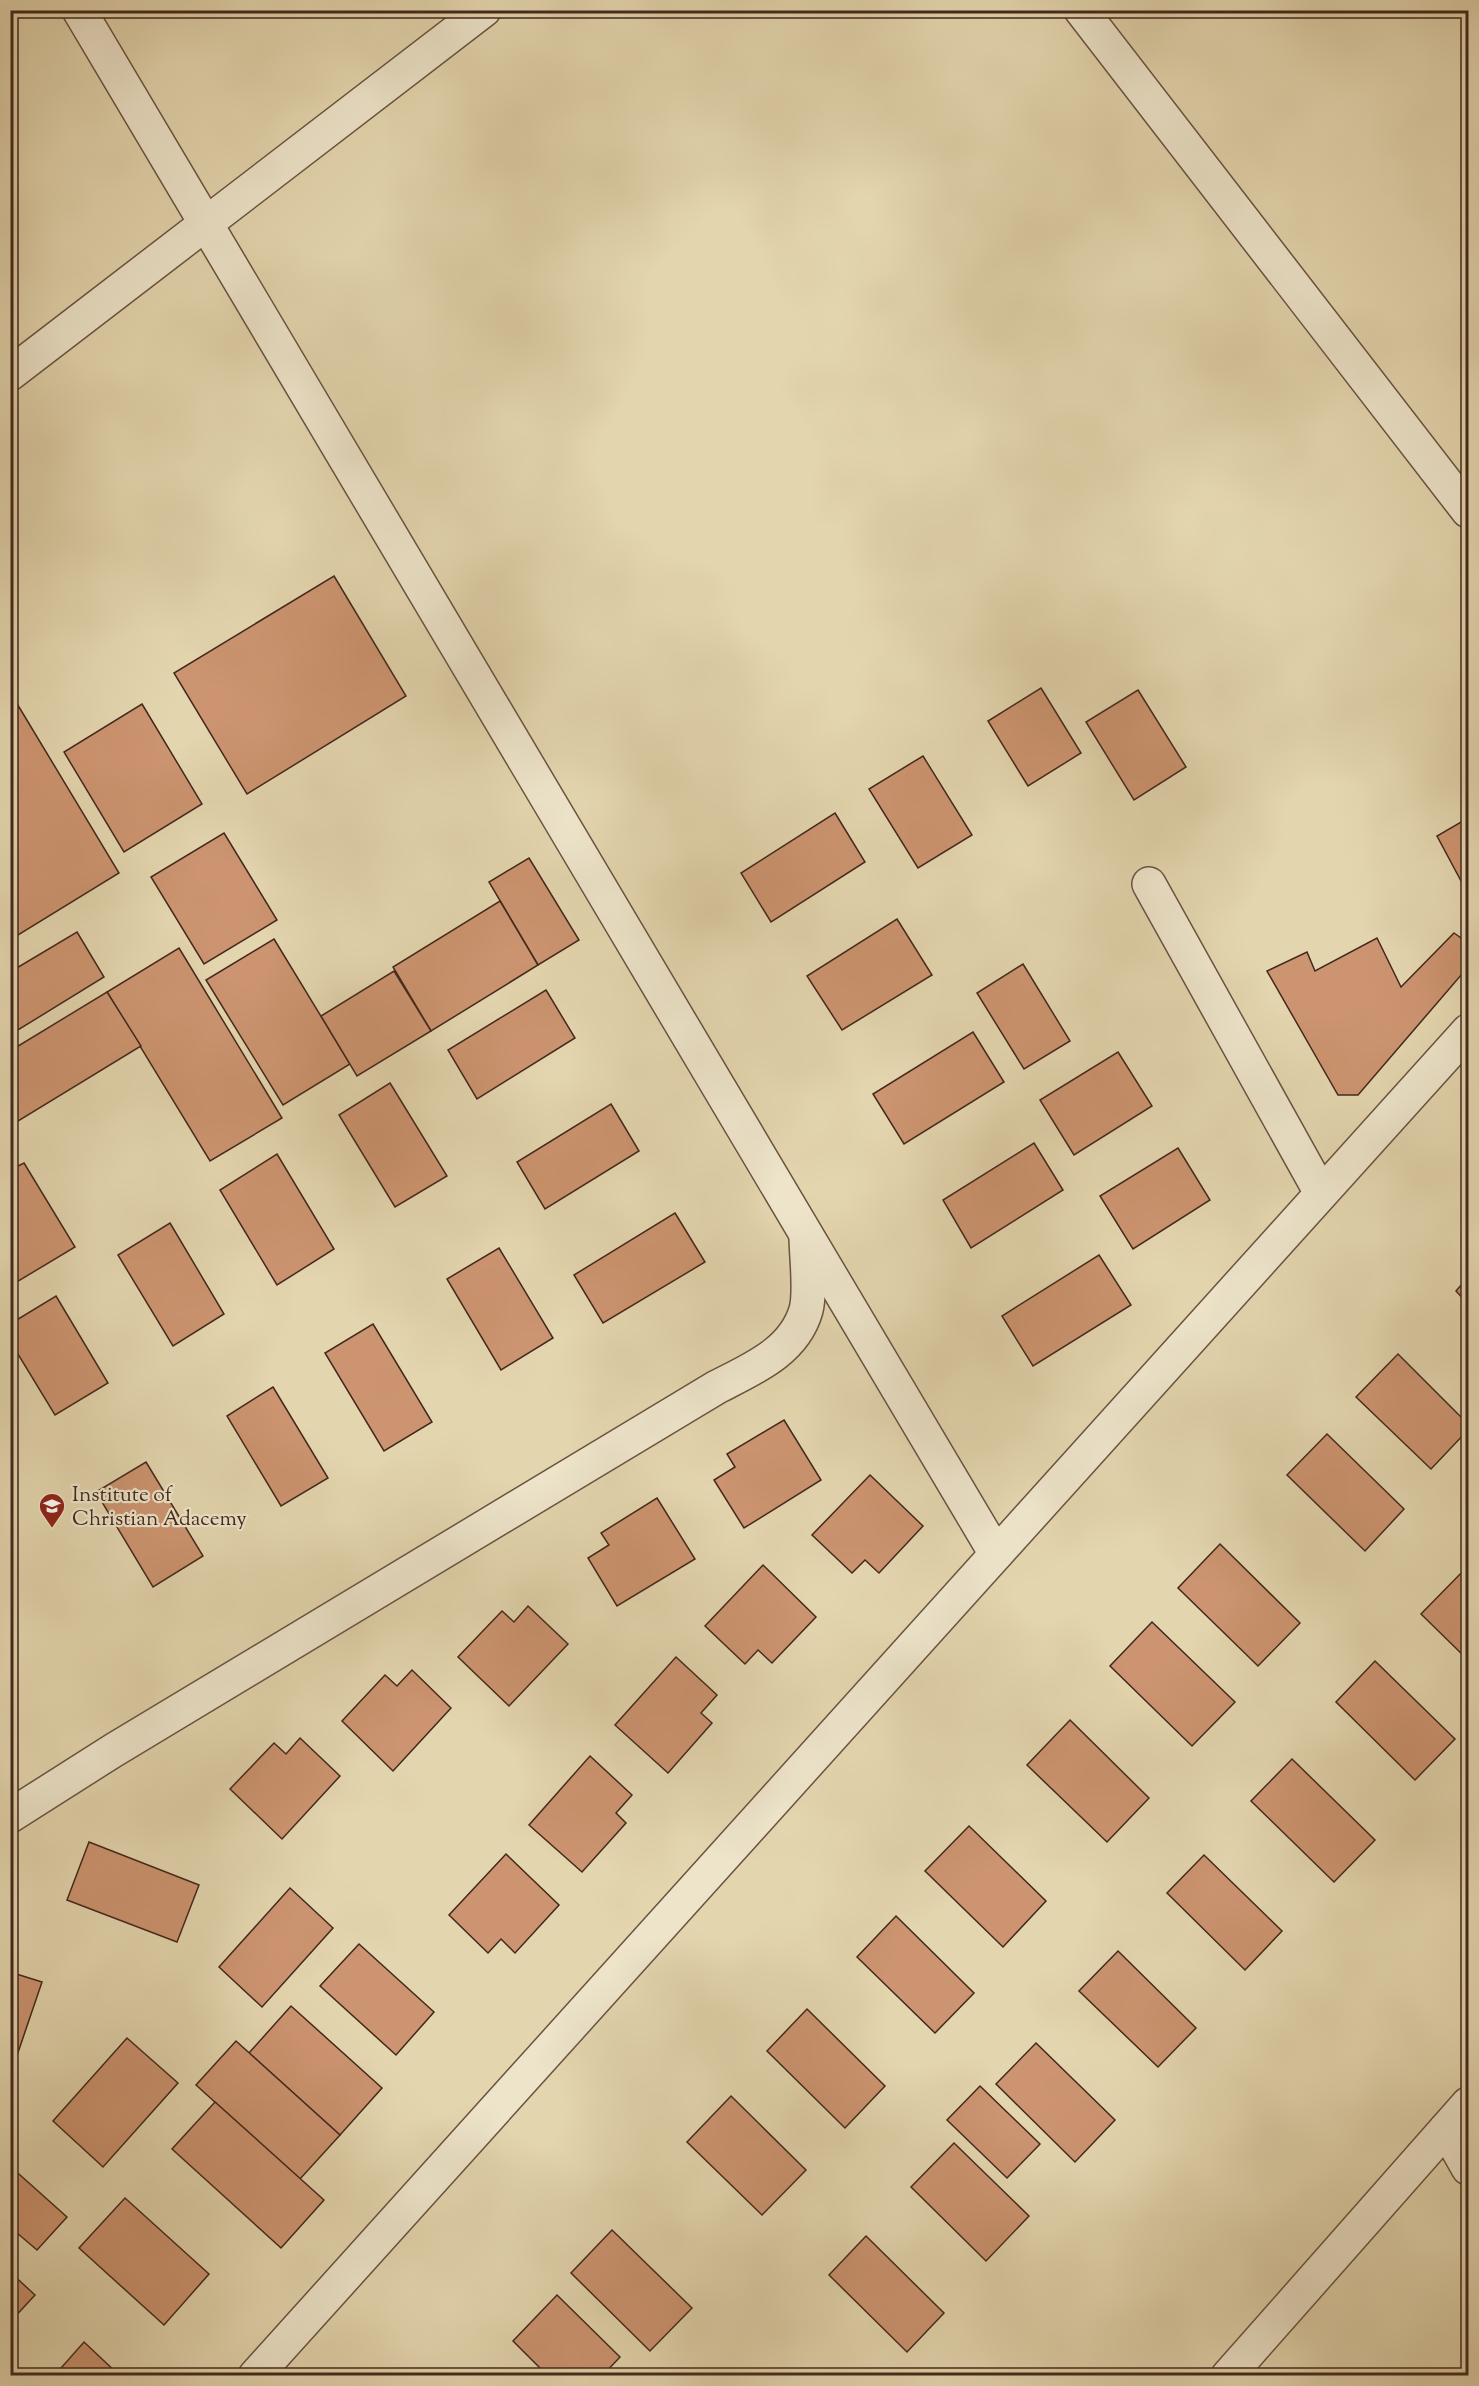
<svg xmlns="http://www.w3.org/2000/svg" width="1479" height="2386" font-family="'Sorts Mill Goudy',serif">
  <rect width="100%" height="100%" fill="#e3d5ae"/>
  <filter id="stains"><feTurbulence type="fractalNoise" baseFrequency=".00333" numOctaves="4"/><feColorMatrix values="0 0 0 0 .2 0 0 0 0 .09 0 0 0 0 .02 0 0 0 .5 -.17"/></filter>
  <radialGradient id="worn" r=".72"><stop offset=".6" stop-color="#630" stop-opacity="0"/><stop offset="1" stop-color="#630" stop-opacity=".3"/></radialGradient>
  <g fill="#cc9470" stroke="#43281d" stroke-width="1.5">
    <path d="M334 576 406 696 247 794 174 673Z"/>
    <path d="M1041 688 1081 753 1028 786 988 721Z"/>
    <path d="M1138 690 1186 767 1134 800 1086 722Z"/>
    <path d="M13 697 119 873 10 940V699Z"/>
    <path d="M142 704 202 804 124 852 64 752Z"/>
    <path d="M923 756 972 835 918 868 869 789Z"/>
    <path d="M835 813 865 862 771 922 741 873Z"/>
    <path d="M1468 818V894L1437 836Z"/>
    <path d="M224 833 277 920 204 964 151 877Z"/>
    <path d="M529 858 579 940 538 965 489 882Z"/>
    <path d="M500 901 538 965 431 1031 393 967Z"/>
    <path d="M897 919 932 975 842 1030 807 976Z"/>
    <path d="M77 932 104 977 13 1033 10 1029V972Z"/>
    <path d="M1454 933 1468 943V967L1358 1095H1338L1267 971 1307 952 1315 971 1377 938 1401 987Z"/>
    <path d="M274 939 350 1064 283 1105 206 980Z"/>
    <path d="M179 948 282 1118 210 1161 107 992Z"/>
    <path d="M1023 964 1070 1041 1024 1069 977 993Z"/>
    <path d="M394 971 431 1031 357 1076 321 1016Z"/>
    <path d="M546 990 575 1038 477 1099 448 1050Z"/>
    <path d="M107 992 141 1046 10 1126V1051Z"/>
    <path d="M973 1032 1004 1082 904 1144 873 1094Z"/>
    <path d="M1118 1052 1152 1106 1074 1155 1040 1100Z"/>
    <path d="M390 1083 447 1176 395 1207 339 1115Z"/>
    <path d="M611 1104 639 1151 545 1209 517 1162Z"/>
    <path d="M1034 1143 1063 1190 971 1248 943 1200Z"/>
    <path d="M1178 1148 1210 1200 1133 1249 1100 1196Z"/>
    <path d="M277 1154 334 1249 277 1285 220 1190Z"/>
    <path d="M24 1163 75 1247 10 1286V1170Z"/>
    <path d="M675 1213 705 1262 603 1323 574 1275Z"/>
    <path d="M170 1223 224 1314 173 1346 118 1255Z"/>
    <path d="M499 1248 553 1338 501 1370 447 1279Z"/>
    <path d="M1099 1255 1131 1305 1033 1366 1002 1316Z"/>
    <path d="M1468 1277V1304L1456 1291Z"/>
    <path d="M56 1296 108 1383 55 1415 10 1341V1324Z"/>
    <path d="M373 1324 432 1422 384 1451 325 1353Z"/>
    <path d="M1398 1354 1468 1424V1430L1431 1469 1356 1397Z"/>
    <path d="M273 1387 328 1478 281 1506 227 1416Z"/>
    <path d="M784 1420 821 1480 744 1528 714 1480 735 1467 727 1454Z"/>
    <path d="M1327 1434 1404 1509 1365 1551 1287 1475Z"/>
    <path d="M146 1462 203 1556 153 1587 96 1492Z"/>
    <path d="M870 1475 923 1526 879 1573 865 1560 852 1573 812 1535Z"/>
    <path d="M657 1498 695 1559 617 1606 588 1558 609 1545 601 1533Z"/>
    <path d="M1220 1544 1300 1623 1258 1666 1178 1588Z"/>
    <path d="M763 1565 816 1617 772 1663 758 1650 745 1664 705 1626Z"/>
    <path d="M1467 1567 1468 1568V1660L1421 1614Z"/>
    <path d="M528 1606 568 1644 509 1706 458 1657 502 1611 514 1622Z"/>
    <path d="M1152 1622 1235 1702 1192 1746 1110 1666Z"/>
    <path d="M676 1657 717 1695 701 1713 712 1723 668 1773 615 1725Z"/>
    <path d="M1375 1661 1455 1739 1415 1780 1336 1702Z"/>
    <path d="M412 1670 451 1708 393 1771 342 1721 385 1675 397 1686Z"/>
    <path d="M1070 1720 1149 1798 1107 1842 1027 1765Z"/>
    <path d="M300 1738 340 1776 282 1839 230 1789 274 1743 286 1754Z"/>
    <path d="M590 1756 632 1795 616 1813 626 1823 582 1872 529 1825Z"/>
    <path d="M1292 1759 1375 1840 1334 1882 1251 1801Z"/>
    <path d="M969 1826 1046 1901 1003 1947 925 1871Z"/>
    <path d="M89 1842 199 1885 177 1942 67 1900Z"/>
    <path d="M506 1854 559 1905 515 1953 501 1939 488 1953 449 1915Z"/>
    <path d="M1204 1855 1282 1931 1245 1970 1167 1893Z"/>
    <path d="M290 1888 333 1928 262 2007 219 1967Z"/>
    <path d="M896 1916 974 1993 935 2033 857 1957Z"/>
    <path d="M359 1944 434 2012 396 2055 320 1986Z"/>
    <path d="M1118 1951 1196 2028 1158 2067 1079 1991Z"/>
    <path d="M10 1972 42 1982 10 2076Z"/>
    <path d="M291 2006 382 2088 340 2135 249 2053Z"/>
    <path d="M807 2009 885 2086 845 2128 767 2051Z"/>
    <path d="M127 2038 178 2083 103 2167 53 2121Z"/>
    <path d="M236 2041 340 2135 300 2179 196 2085Z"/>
    <path d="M1036 2043 1115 2120 1075 2162 996 2084Z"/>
    <path d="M980 2086 1040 2144 1007 2178 947 2120Z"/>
    <path d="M731 2096 806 2170 762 2215 687 2142Z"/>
    <path d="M215 2102 324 2200 281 2248 172 2149Z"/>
    <path d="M954 2143 1029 2216 986 2261 911 2187Z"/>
    <path d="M10 2166 67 2217 37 2250 10 2227Z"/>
    <path d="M125 2198 209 2274 164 2325 79 2248Z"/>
    <path d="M612 2230 692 2308 650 2351 571 2273Z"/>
    <path d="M866 2236 944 2313 907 2352 829 2275Z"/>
    <path d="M10 2272 35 2295 10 2322Z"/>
    <path d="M557 2295 620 2357 602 2376H548L513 2341Z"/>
    <path d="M84 2342 120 2376H54Z"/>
  </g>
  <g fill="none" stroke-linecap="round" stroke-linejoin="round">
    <g stroke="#6b5341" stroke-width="36">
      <g id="street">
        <path d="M79 10 996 1554"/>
        <path d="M1081 10 1468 511"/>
        <path d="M10 374 484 10"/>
        <path d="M1149 884 1321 1193"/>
        <path d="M10 1816 114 1750 717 1387C752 1369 794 1352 806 1310 811 1291 806 1256 806 1235"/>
        <path d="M1446 2129 1468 2168"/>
        <path d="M255 2376 1468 1031"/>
        <path d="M1228 2376 1468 2104"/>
      </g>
    </g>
    <use href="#street" stroke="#ede4ca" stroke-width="33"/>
  </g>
  <defs>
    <g id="school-pin" transform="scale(1.35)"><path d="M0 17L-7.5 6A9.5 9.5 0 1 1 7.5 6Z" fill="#8f2418" stroke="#ede4ca"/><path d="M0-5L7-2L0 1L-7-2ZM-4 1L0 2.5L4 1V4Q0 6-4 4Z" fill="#fff"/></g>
  </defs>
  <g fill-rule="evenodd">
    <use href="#school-pin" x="52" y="1506"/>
  </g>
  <g text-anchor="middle" stroke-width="4.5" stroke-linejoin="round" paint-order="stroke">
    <g font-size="21" fill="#43281d" stroke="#ede4ca" text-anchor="start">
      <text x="72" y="1501">Institute of<tspan x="72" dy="24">Christian Adacemy</tspan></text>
    </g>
  </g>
  <rect width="1479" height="2386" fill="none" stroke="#e3d5ae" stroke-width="36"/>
  <rect x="12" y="12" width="1455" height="2362" fill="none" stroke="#43281d" stroke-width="3"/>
  <rect x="18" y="18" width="1443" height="2350" fill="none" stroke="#43281d" stroke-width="1.5"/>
  <rect width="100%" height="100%" filter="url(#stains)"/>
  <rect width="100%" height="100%" fill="url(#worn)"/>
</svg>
